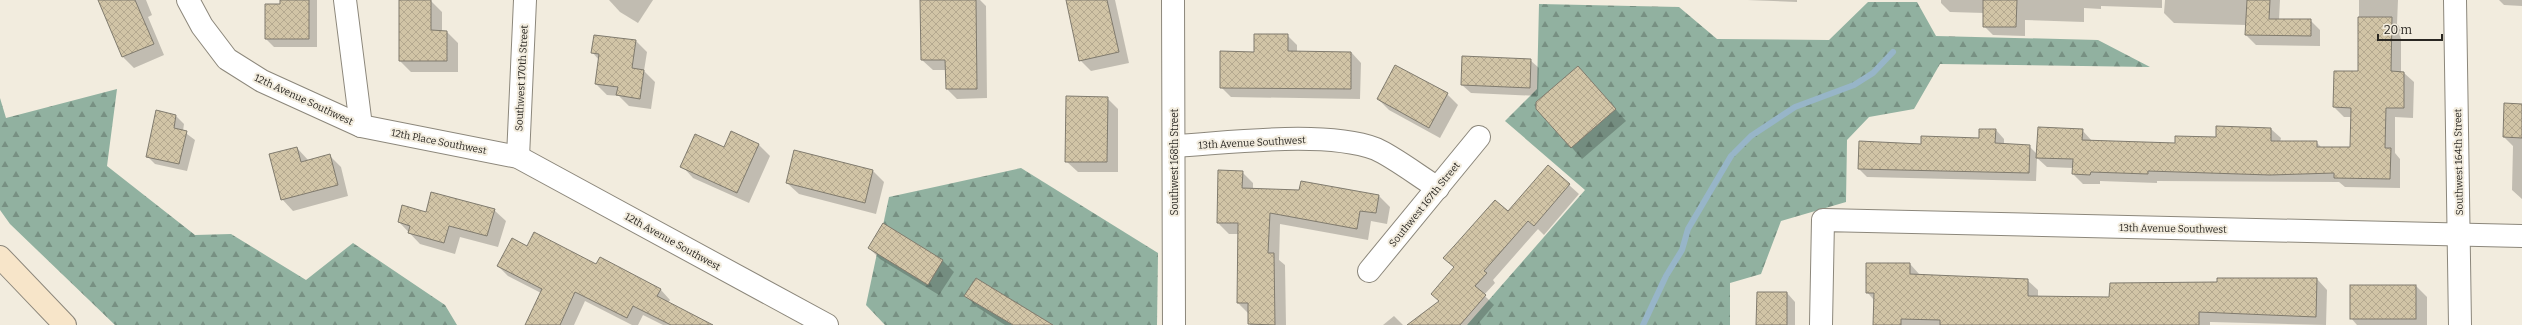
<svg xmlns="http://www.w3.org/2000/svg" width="2522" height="325" font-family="Bitter,serif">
  <defs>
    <pattern id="forest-firs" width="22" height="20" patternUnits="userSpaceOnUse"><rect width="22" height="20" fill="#91b1a0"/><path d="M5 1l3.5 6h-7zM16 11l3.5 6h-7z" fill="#779082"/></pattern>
    <pattern id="building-cross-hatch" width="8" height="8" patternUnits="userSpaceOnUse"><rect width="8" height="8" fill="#d1c4a6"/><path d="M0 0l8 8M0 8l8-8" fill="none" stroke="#b4a88f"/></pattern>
  </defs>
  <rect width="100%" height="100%" fill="#f2ecde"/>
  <g fill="url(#forest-firs)">
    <path d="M1868 2H1917L1936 36 2098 40 2150 67 1940 64 1914 109 1869 117 1847 140 1846 202 1781 221 1761 274 1730 283V325H1467L1585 190 1505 121 1537 89 1539 4 1679 7 1717 39 1829 40Z"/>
    <path d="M117 89 107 166 195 235 231 234 306 280 353 243 445 305 457 325H115L10 224 0 210V98L6 118Z"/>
    <path d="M1021 168 1158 253 1157 325H885L866 305 889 197Z"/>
  </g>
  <g fill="#0003">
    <path d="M99 0H146L152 15 148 17 164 55 134 68 123 57Z"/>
    <path d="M281 0H317V47H274L266 39Z"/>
    <path d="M400 0 431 1 442 12V32H447L458 43V72H411L400 61Z"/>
    <path d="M609 0H653L638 23 620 12Z"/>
    <path d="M921 0H980L986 6 987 98 957 99 947 89 946 70H933L922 60Z"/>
    <path d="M1067 0H1115L1129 63 1091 71 1080 60Z"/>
    <path d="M1747 0H1797V2Z"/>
    <path d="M1941 0H2162V8L2101 6V9L2084 8V22L2025 20V36L1993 35 1984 26V13L1950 12 1941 3Z"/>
    <path d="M2165 0H2280L2279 20H2310L2320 30V46L2256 45 2246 35V25L2174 23 2164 13Z"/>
    <path d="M2359 0H2398L2397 24 2401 28V73H2404L2414 82 2413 118 2395 117V153L2400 159V188L2345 187 2339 182 2157 181V183L2100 181V184H2083L2073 174V168L2047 167 2037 158 2036 181 1867 177 1859 169 1922 145 1979 139 1996 130 2004 139V145L2029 146 2037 154 2082 130 2092 141 2176 144 2271 129 2281 138 2280 142H2316L2322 148H2351L2352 117H2344L2334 107 2359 72Z"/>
    <path d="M2499 0H2522V6L2504 5Z"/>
    <path d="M1287 35 1297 45V52H1351L1361 63 1360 99 1231 97 1221 87 1255 53Z"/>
    <path d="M595 36 636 41 647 52 644 71 655 82 651 109 629 106 619 96 607 95 596 84 599 60 592 52Z"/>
    <path d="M1463 57 1530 60 1539 68 1538 96 1471 93 1462 85Z"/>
    <path d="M1396 66 1447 94 1458 105 1440 138 1389 110 1378 99Z"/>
    <path d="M1578 67 1626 121 1582 159 1534 105Z"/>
    <path d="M1107 98 1118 109V172H1078L1066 161Z"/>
    <path d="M2522 105V199L2512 190 2513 146 2504 137Z"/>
    <path d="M157 112 176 116 184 124 183 131 195 140 187 171 155 164 147 156Z"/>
    <path d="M731 132 759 145 770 156 749 203 693 178 682 166 724 149Z"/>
    <path d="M297 148 309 161 329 155 341 167 348 196 293 211 282 199Z"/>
    <path d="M1548 166 1579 194 1544 235 1538 229 1493 280 1495 283 1484 295 1494 305 1477 325H1409L1440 301 1455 268 1445 258 1508 213Z"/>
    <path d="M873 171 884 182 876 214 799 194 787 183Z"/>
    <path d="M1242 172 1253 183V189L1379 196 1390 207 1387 224 1371 221 1368 240 1280 224 1279 260 1285 265 1286 325H1250L1249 314 1238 303 1239 234H1229L1218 223Z"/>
    <path d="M494 210 506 221 498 247 460 237 455 254 420 244 399 222 426 213Z"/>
    <path d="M527 247 597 265 661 290 670 300 668 303 710 325H663L643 315 638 325H632L585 301 574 325H527L541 293 508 276 498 266Z"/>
    <path d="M869 248 943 261 954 272 939 295 880 259Z"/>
    <path d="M1910 264 1920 275 2027 280 2038 290V297L2110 298 2218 283 2317 279 2327 290 2326 325 2210 322V325H1874V300L1867 292Z"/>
    <path d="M2416 286 2427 297V325H2357L2351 318Z"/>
    <path d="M1787 293 1795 302V325H1757Z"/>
    <path d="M966 296 1051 325H1005L977 307Z"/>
    <path d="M1394 316 1403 325H1383Z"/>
  </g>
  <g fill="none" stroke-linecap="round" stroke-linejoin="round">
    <path stroke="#97b5c8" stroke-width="6" d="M1643 325 1666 276 1682 250 1688 229 1731 156 1751 136 1795 107 1854 85 1873 73 1893 52"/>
  </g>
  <g fill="url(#building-cross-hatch)" stroke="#807b6e">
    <path d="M98 0H135L154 44 122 57Z"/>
    <path d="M280 0H309V39H265V4H280Z"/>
    <path d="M399 0H431V30L447 31V61H399Z"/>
    <path d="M920 0H976L977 89H946L945 60H921Z"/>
    <path d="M1066 0H1107L1119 52 1079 61Z"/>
    <path d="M1983 0H2017L2016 27H1983Z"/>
    <path d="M2247 0H2270L2269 19H2311V36L2245 35Z"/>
    <path d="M2358 17H2392L2391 71 2404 72V108H2386L2385 148H2391L2390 179 2334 178V173L2270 175 2148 171V174L2091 172 2090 175 2072 174 2073 159 2036 158 2038 127 2083 129 2082 140 2175 143V136L2216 137V126L2271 128V141H2317V147H2350L2351 108 2333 107 2334 71H2358Z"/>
    <path d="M1254 34H1288V51L1351 52V89L1220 88V51L1254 52Z"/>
    <path d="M594 35 636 40 632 68 644 70 640 99 616 95 618 87 595 84 599 54 591 53Z"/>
    <path d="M1462 56 1531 59 1530 88 1461 85Z"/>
    <path d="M1395 65 1448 93 1429 128 1377 99Z"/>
    <path d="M1578 66 1616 109 1571 148 1536 109V102Z"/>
    <path d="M1066 96 1108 97 1107 162H1065Z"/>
    <path d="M2504 103 2522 104V138L2503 137Z"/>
    <path d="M156 110 176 115 174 128 187 131 179 164 146 157Z"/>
    <path d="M1979 129H1996L1995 143 2030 145 2029 173 1858 169 1859 141 1921 144V136L1979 138Z"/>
    <path d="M731 131 759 144 737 193 680 167 695 134 724 147Z"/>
    <path d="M297 147 301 162 330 154 338 185 281 200 269 154Z"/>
    <path d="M794 150 873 170 865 203 786 183Z"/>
    <path d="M1548 165 1570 184 1534 226 1528 221 1484 271 1487 273 1475 286 1486 295 1460 325H1407L1439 301 1431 294 1454 267 1443 258 1455 245 1495 200 1508 211Z"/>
    <path d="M1218 170 1243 171 1242 188 1299 190 1301 181 1379 195 1376 213 1360 211 1357 229 1270 213 1268 253H1274L1275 325 1248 324V303H1237L1238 223H1217Z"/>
    <path d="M431 192 495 209 487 236 449 226 444 243 408 233 410 226 398 222 402 205 426 212Z"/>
    <path d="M883 223 943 260 928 285 868 248Z"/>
    <path d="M534 232 596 264 600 257 661 289 657 296 713 325H671L633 306 627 318 575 292 560 325H525L542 289 497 266 512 238 527 246Z"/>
    <path d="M1866 263H1910V274L2028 279V296L2109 297 2110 283 2217 282V278H2317L2316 317 2199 312V325H1940V320L1901 319V325H1873L1874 293H1866Z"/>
    <path d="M976 278 1053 325H1013L964 296Z"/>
    <rect x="2350" y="285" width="66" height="34"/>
    <path d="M1757 292H1787V325H1756Z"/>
  </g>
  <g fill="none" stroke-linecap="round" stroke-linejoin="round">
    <g stroke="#8c877b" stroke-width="24">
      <g id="street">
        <path d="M188 0 202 26 227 59 262 81 361 126 518 157 827 325"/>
        <path d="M345 0 361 126"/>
        <path d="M1173 0 1174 325"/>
        <path d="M2455 0 2460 325"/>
        <path d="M1174 146C1230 143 1324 130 1376 149 1394 157 1420 177 1438 188"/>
        <path d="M518 157 525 0"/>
        <path d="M1369 271 1479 137"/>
        <path d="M1821 325 1823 220 2522 236"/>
      </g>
    </g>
    <g stroke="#8c877b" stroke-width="24">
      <path id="secondary" d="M0 257 65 325"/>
    </g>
    <use href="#street" stroke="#fff" stroke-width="22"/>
    <use href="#secondary" stroke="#f7e5c9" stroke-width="22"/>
  </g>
  <g text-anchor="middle" stroke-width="4" stroke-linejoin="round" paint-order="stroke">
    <g font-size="10" fill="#2a2722" stroke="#f2ecde">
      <text transform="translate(521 78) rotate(-87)" y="4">Southwest 170th Street</text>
      <text transform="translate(304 99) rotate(25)" y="4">12th Avenue Southwest</text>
      <text transform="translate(439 141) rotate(11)" y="4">12th Place Southwest</text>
      <text transform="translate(1252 142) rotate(-3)" y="4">13th Avenue Southwest</text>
      <text transform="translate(1174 162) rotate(-90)" y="4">Southwest 168th Street</text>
      <text transform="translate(2458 162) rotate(-91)" y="4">Southwest 164th Street</text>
      <text transform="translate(1424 204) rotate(-51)" y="4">Southwest 167th Street</text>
      <text transform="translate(2173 228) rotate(1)" y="4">13th Avenue Southwest</text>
      <text transform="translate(673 241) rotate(29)" y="4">12th Avenue Southwest</text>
    </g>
  </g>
  <path d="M2378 34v6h64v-6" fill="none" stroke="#2a2722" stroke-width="2"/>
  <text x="2384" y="34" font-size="12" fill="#2a2722" stroke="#f2ecde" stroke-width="3" paint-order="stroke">20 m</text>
</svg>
